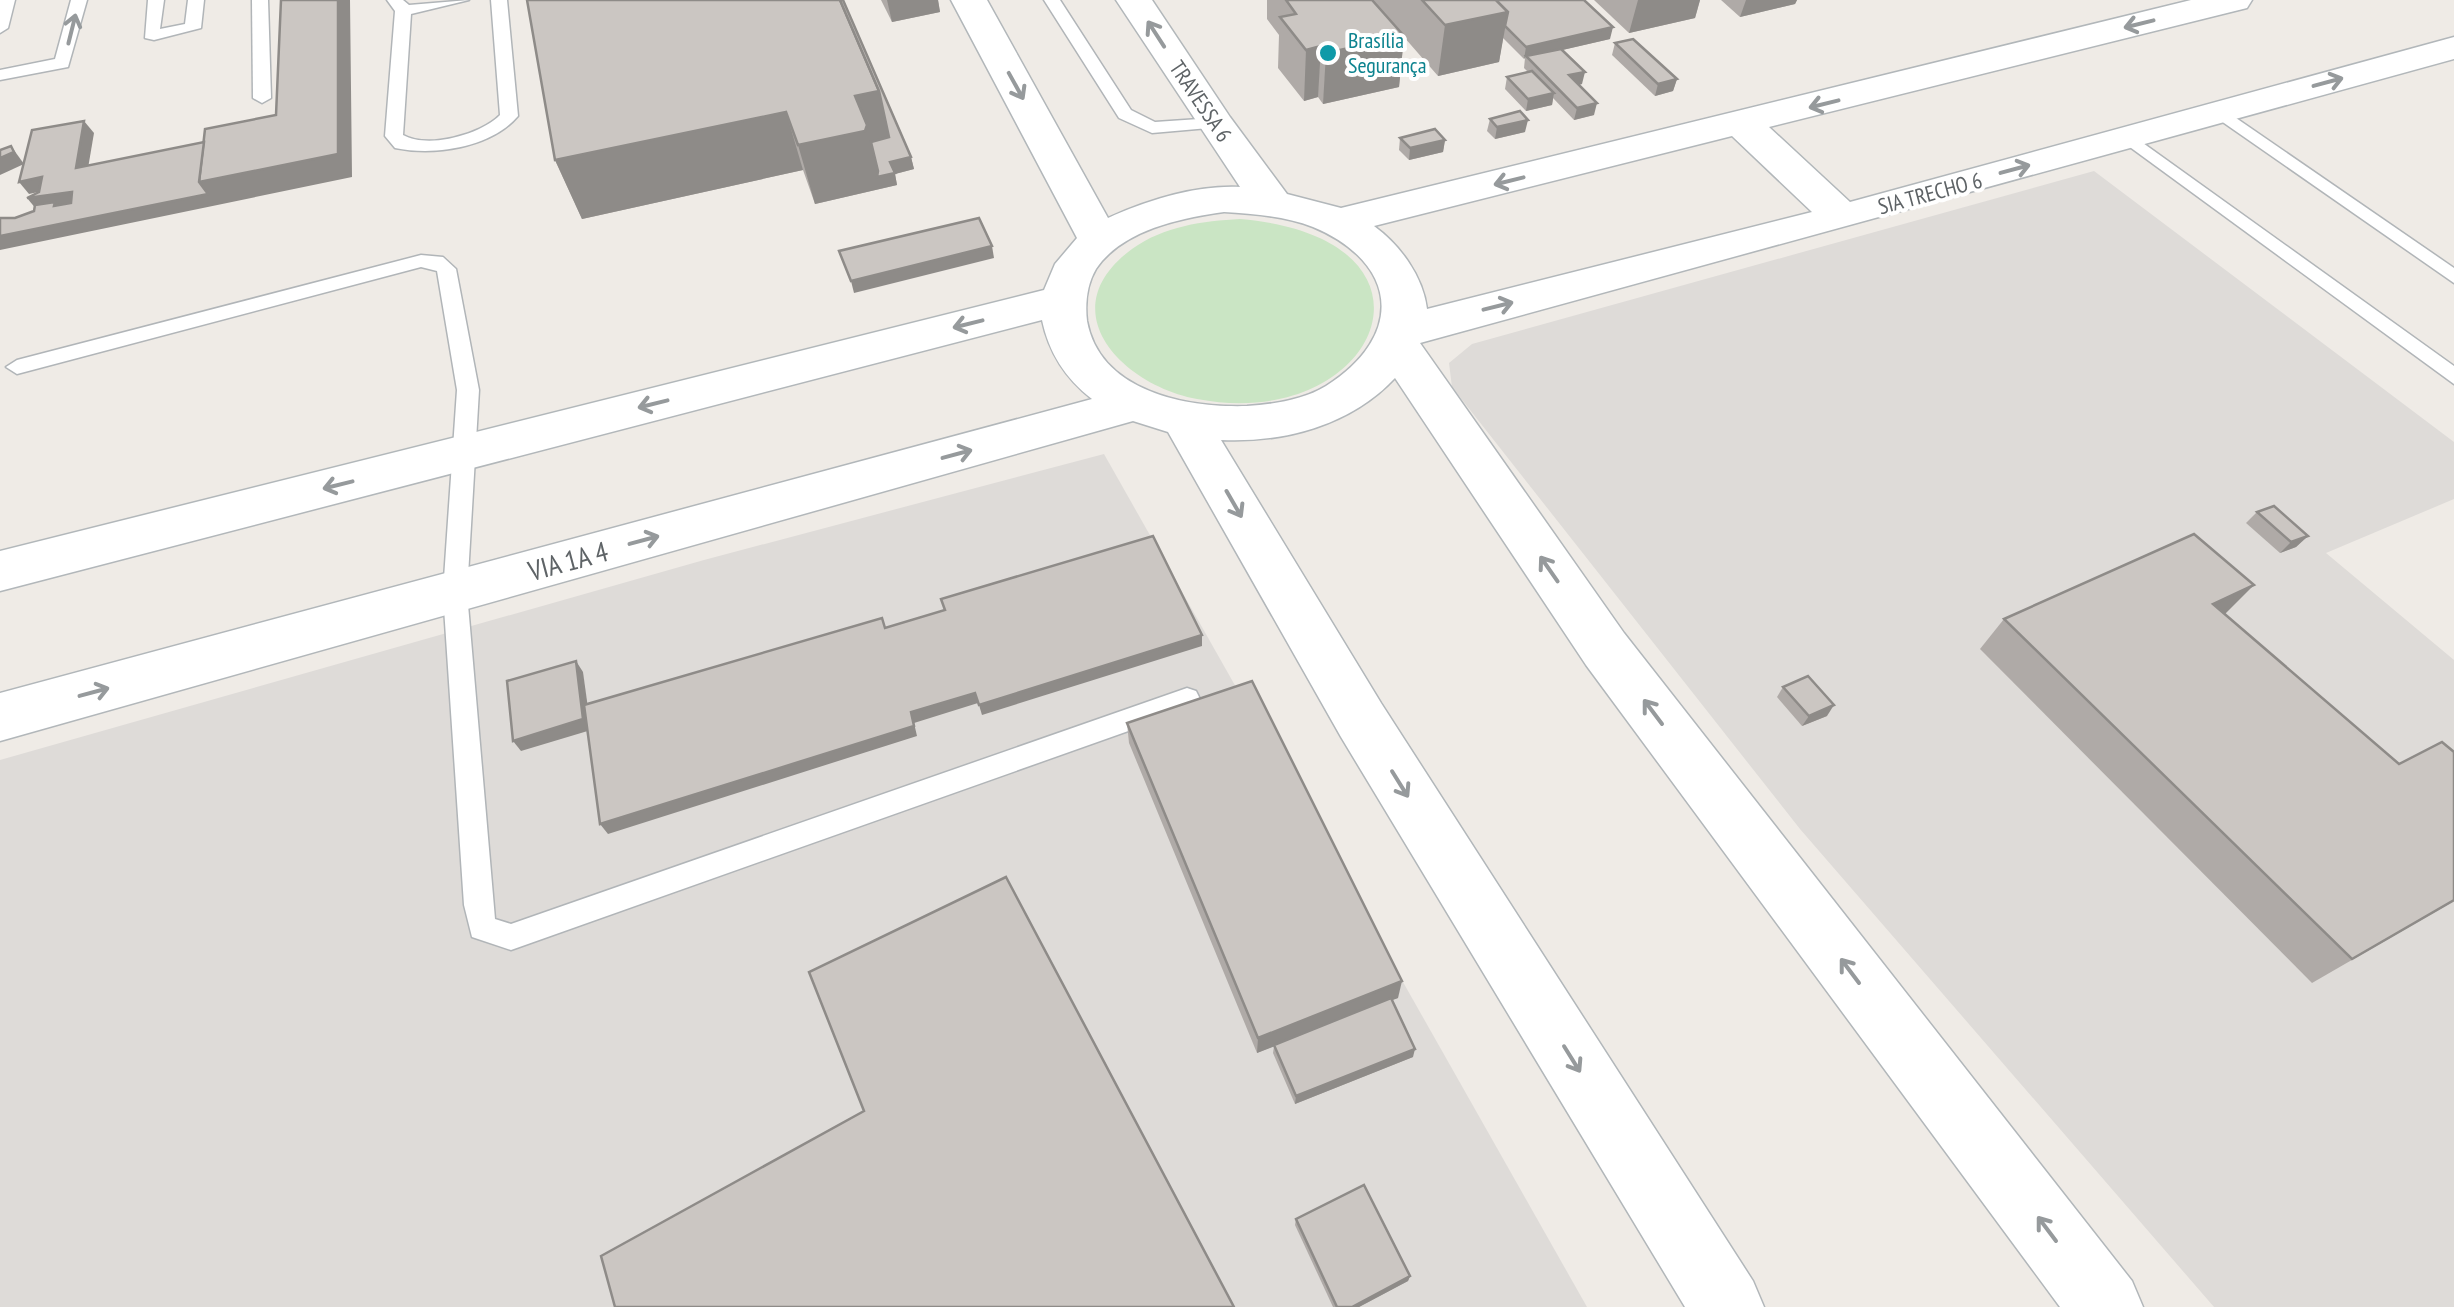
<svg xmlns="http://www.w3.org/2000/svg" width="2454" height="1307" font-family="'PT Sans Narrow',sans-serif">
  <rect width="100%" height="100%" fill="#efebe6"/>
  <g fill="#dedbd8">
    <path d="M2094 171 2454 442V499L2326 553 2454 660V1307H2214L1800 829 1452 387 1449 363 1472 344Z"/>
    <path d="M1104 454 1587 1307H0V760L704 560Z"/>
  </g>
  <path fill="#cae5c4" d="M1240 219C1462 238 1380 434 1197 399 1122 385 1049 310 1132 249 1164 226 1203 221 1240 219Z"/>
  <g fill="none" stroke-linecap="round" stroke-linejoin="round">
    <g stroke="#b1b5b8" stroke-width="3">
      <g id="service">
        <path d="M0 0H15L8 28 0 33Z"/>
        <path d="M71 0H87L68 67 0 80V70L55 59Z"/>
        <path d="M148 0H164L160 29 185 24 188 0H204L201 28 154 40 145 38Z"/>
        <path d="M252 0H268L271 98 262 103 253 98Z"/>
        <path d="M387 0H403L409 5 469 0 411 14 403 135C428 149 480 135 500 115L491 0H507L518 116C491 148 434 156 395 148L385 136 395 11Z"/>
        <path d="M1044 0H1060L1131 110 1155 122 1214 118 1220 119V127L1152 133 1119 118Z"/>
        <path d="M2220 107 2454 268V283L2214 116 2211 112Z"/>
        <path d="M2129 133 2454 366V384L2123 142V134Z"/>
        <path d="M421 255 443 257 456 269 479 390 467 593 495 919 511 924 1187 688 1196 691 1200 699 1196 707 511 950 472 937 464 905 443 593 457 390 437 271 421 267 17 374 6 367 17 360Z"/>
      </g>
    </g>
    <g stroke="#b2b7ba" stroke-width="3">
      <path id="secondary" d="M951 0H987L1108 218C1148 200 1196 185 1240 187L1116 0H1152L1230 117 1287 194 1341 208 2191 0H2252L2247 8 1769 127 1850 202 2454 37V59L1420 343 1624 633 2132 1281 2143 1307H2060L1586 665 1395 378C1351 425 1285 443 1221 440L1381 703 1753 1281 1764 1307H1685L1341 737 1168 432 1133 421 0 741V693L1092 399C1065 378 1049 353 1042 320L0 591V551L1044 290 1055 264 1077 238ZM1732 136 1812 212 1427 309C1423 276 1400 245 1374 226ZM1224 212C1254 214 1285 216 1313 227 1399 263 1405 336 1326 386 1303 400 1274 404 1247 406 1187 408 1100 392 1087 321 1085 304 1087 284 1096 269 1122 230 1181 218 1224 212Z"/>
    </g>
    <use href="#service" fill="#fff" fill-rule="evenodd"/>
    <use href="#secondary" fill="#fff" fill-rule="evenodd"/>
  </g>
  <g fill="#afaaa7">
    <path d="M527 0 911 157 914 169 895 174 897 185 815 204 803 170 582 219 555 160Z"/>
    <path d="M881 0H938L940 12 892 22Z"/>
    <path d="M1267 0H1584L1610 39 1562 50 1582 84 1579 85 1594 115 1574 120 1553 98 1552 105 1526 111 1505 89 1507 77 1528 72 1524 68 1525 58 1524 59 1503 38 1499 62 1438 76 1404 37 1399 87 1323 104 1318 97 1304 101 1278 68 1279 35 1267 19Z"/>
    <path d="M1594 0H1700L1695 18 1629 33Z"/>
    <path d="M1721 0H1797L1795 4 1740 17Z"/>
    <path d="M1615 43 1677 79 1673 91 1655 96 1612 55Z"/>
    <path d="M1490 119 1525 132 1495 139 1487 131Z"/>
    <path d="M1400 138 1445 140 1443 152 1409 160 1399 150Z"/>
    <path d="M2257 512 2308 536 2296 547 2280 553 2246 523Z"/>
    <path d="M2225 614 2454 901 2312 983 1980 649 2004 619Z"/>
    <path d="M1783 687 1827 716 1802 726 1777 697Z"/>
    <path d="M1127 723 1398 998 1391 1000 1413 1057 1295 1104 1273 1053 1274 1046 1257 1053 1129 743Z"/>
    <path d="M1296 1219 1410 1276 1408 1281 1359 1307H1333L1295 1225Z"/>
  </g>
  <g fill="#8e8b88">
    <path d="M338 0H350L352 177 0 250V236L199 182 338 154Z"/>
    <path d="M887 0H938L940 12 892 22Z"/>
    <path d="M1638 0H1700L1695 18 1629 33Z"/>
    <path d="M1746 0H1797L1795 4 1740 17Z"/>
    <path d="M1508 12 1499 62 1438 76 1445 25Z"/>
    <path d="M1613 27 1610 39 1528 58 1526 56 1524 59 1526 47Z"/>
    <path d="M1404 36 1399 87 1323 104 1326 53Z"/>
    <path d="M1321 46 1318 97 1304 101 1306 50Z"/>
    <path d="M1585 72 1582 84 1567 87 1569 75Z"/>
    <path d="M1677 79 1673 91 1655 96 1658 84Z"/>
    <path d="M879 91 892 149 890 162 911 157 914 169 895 174 897 185 815 204 798 145 855 96Z"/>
    <path d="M1554 93 1552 105 1526 111 1528 99Z"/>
    <path d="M1597 103 1594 115 1574 120 1577 108Z"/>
    <path d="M786 112 803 170 582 219 555 160Z"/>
    <path d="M1528 120 1525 132 1495 139 1497 127Z"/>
    <path d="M84 121 94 133 86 180 76 168Z"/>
    <path d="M1445 140 1443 152 1409 160 1410 148Z"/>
    <path d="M11 146 24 164 0 175V158Z"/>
    <path d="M42 177 52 189 29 194 19 182Z"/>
    <path d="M72 192 82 204 37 210 27 198Z"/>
    <path d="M992 246 994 258 854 293 851 281Z"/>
    <path d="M2308 536 2296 547 2280 553 2291 542Z"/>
    <path d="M2254 585 2224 615 2213 604Z"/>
    <path d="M1202 635V646L982 715 979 705Z"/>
    <path d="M576 661 583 672 591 730 521 751 513 741Z"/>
    <path d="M975 693 978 703 914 723 917 736 608 834 600 824 911 712Z"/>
    <path d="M1834 705 1827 716 1802 726 1809 716Z"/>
    <path d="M1402 981 1398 998 1257 1053 1258 1038Z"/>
    <path d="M1415 1049 1413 1057 1295 1104 1296 1096Z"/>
    <path d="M1410 1276 1408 1281 1359 1307H1352Z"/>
  </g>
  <g fill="#cbc6c2" stroke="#8e8b88" stroke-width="2.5">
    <path d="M281 0H338V154L199 182 205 129 276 115Z"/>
    <path d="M527 0H840L879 91 855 96 867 125 865 131 798 145 786 112 555 160Z"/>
    <path d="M840 0H843L911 157 890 162 895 173 877 177 878 171 871 142 889 137 879 91Z"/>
    <path d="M1286 0H1372L1404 36 1326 53 1321 46 1306 50 1280 17 1296 14Z"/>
    <path d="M1422 0H1496L1508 12 1445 25Z"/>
    <path d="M1496 0H1584L1613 27 1526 47 1505 26 1508 12Z"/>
    <path d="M1633 39 1677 79 1658 84 1615 43Z"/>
    <path d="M1561 49 1585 72 1569 75 1597 103 1577 108 1526 56Z"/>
    <path d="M1532 71 1554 93 1528 99 1507 77Z"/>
    <path d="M1520 111 1528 120 1497 127 1490 119Z"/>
    <path d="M84 121 76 168 204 142 199 182 208 194 0 236V218H15L34 211 35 205 55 202 54 206 71 203 72 192 27 198 39 192 42 177 19 182 32 130Z"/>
    <path d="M1435 129 1445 140 1410 148 1400 138Z"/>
    <path d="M11 146 14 152 0 158V150Z"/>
    <path d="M979 218 992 246 851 281 839 251Z"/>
    <path d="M2274 506 2308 536 2291 542 2257 512Z"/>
    <path d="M2194 534 2254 585 2213 604 2399 764 2442 742 2454 752V900L2352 959 2004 619Z"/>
    <path d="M1153 536 1202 635 979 705 975 693 911 712 914 726 600 824 584 705 882 618 885 628 945 610 941 599Z"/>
    <path d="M576 661 583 719 513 741 507 681Z"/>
    <path d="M1808 676 1834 705 1809 716 1783 687Z"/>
    <path d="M1252 681 1402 981 1258 1038 1127 723Z"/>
    <path d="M1006 877 1234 1307H615L601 1256 864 1111 809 972Z"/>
    <path d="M1391 998 1415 1049 1296 1096 1274 1045Z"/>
    <path d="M1364 1185 1410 1276 1352 1307H1337L1296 1219Z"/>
  </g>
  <defs><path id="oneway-shaft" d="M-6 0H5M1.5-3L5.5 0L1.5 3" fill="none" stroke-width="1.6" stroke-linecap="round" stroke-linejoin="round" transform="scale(2.5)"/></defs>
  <g stroke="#969a9c">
    <use href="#oneway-shaft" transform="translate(2139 24) rotate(166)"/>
    <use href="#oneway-shaft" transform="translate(72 29) rotate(-76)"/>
    <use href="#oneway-shaft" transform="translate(1156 34) rotate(-123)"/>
    <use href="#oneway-shaft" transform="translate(2328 82) rotate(-15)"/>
    <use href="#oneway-shaft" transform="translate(1016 86) rotate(61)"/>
    <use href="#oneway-shaft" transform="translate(1824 104) rotate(166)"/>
    <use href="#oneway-shaft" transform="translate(2015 169) rotate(-15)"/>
    <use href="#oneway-shaft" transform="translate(1509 181) rotate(166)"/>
    <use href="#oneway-shaft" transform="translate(1498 306) rotate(-14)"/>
    <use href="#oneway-shaft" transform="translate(968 324) rotate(166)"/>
    <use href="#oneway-shaft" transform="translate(653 404) rotate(166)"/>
    <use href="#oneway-shaft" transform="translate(957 454) rotate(-15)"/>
    <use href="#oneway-shaft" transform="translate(338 485) rotate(166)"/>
    <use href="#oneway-shaft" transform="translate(1234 504) rotate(60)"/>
    <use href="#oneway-shaft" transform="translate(644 540) rotate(-15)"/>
    <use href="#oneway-shaft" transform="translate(1549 569) rotate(-125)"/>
    <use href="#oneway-shaft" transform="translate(94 692) rotate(-15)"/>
    <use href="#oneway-shaft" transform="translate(1653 712) rotate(-127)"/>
    <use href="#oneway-shaft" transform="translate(1400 784) rotate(58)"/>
    <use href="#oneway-shaft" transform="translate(1850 971) rotate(-127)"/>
    <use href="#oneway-shaft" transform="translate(1572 1059) rotate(58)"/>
    <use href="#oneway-shaft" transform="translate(2047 1229) rotate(-127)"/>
  </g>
  <circle fill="#0f9aa8" stroke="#fff" stroke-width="4" cx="1328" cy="53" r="10"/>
  <g text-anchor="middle" stroke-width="8" stroke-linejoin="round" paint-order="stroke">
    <g font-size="22" fill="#0d838f" stroke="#fff" text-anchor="start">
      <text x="1348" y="48">Brasília<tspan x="1348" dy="25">Segurança</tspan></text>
    </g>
    <g font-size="22" fill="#5e6366" stroke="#fff">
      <text transform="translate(1201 101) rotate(56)" y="8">TRAVESSA 6</text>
      <text transform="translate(1930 193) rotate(-15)" y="8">SIA TRECHO 6</text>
    </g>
    <g font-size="28" fill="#5e6366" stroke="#fff">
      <text transform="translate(568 561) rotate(-15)" y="10">VIA 1A 4</text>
    </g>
  </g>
</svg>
